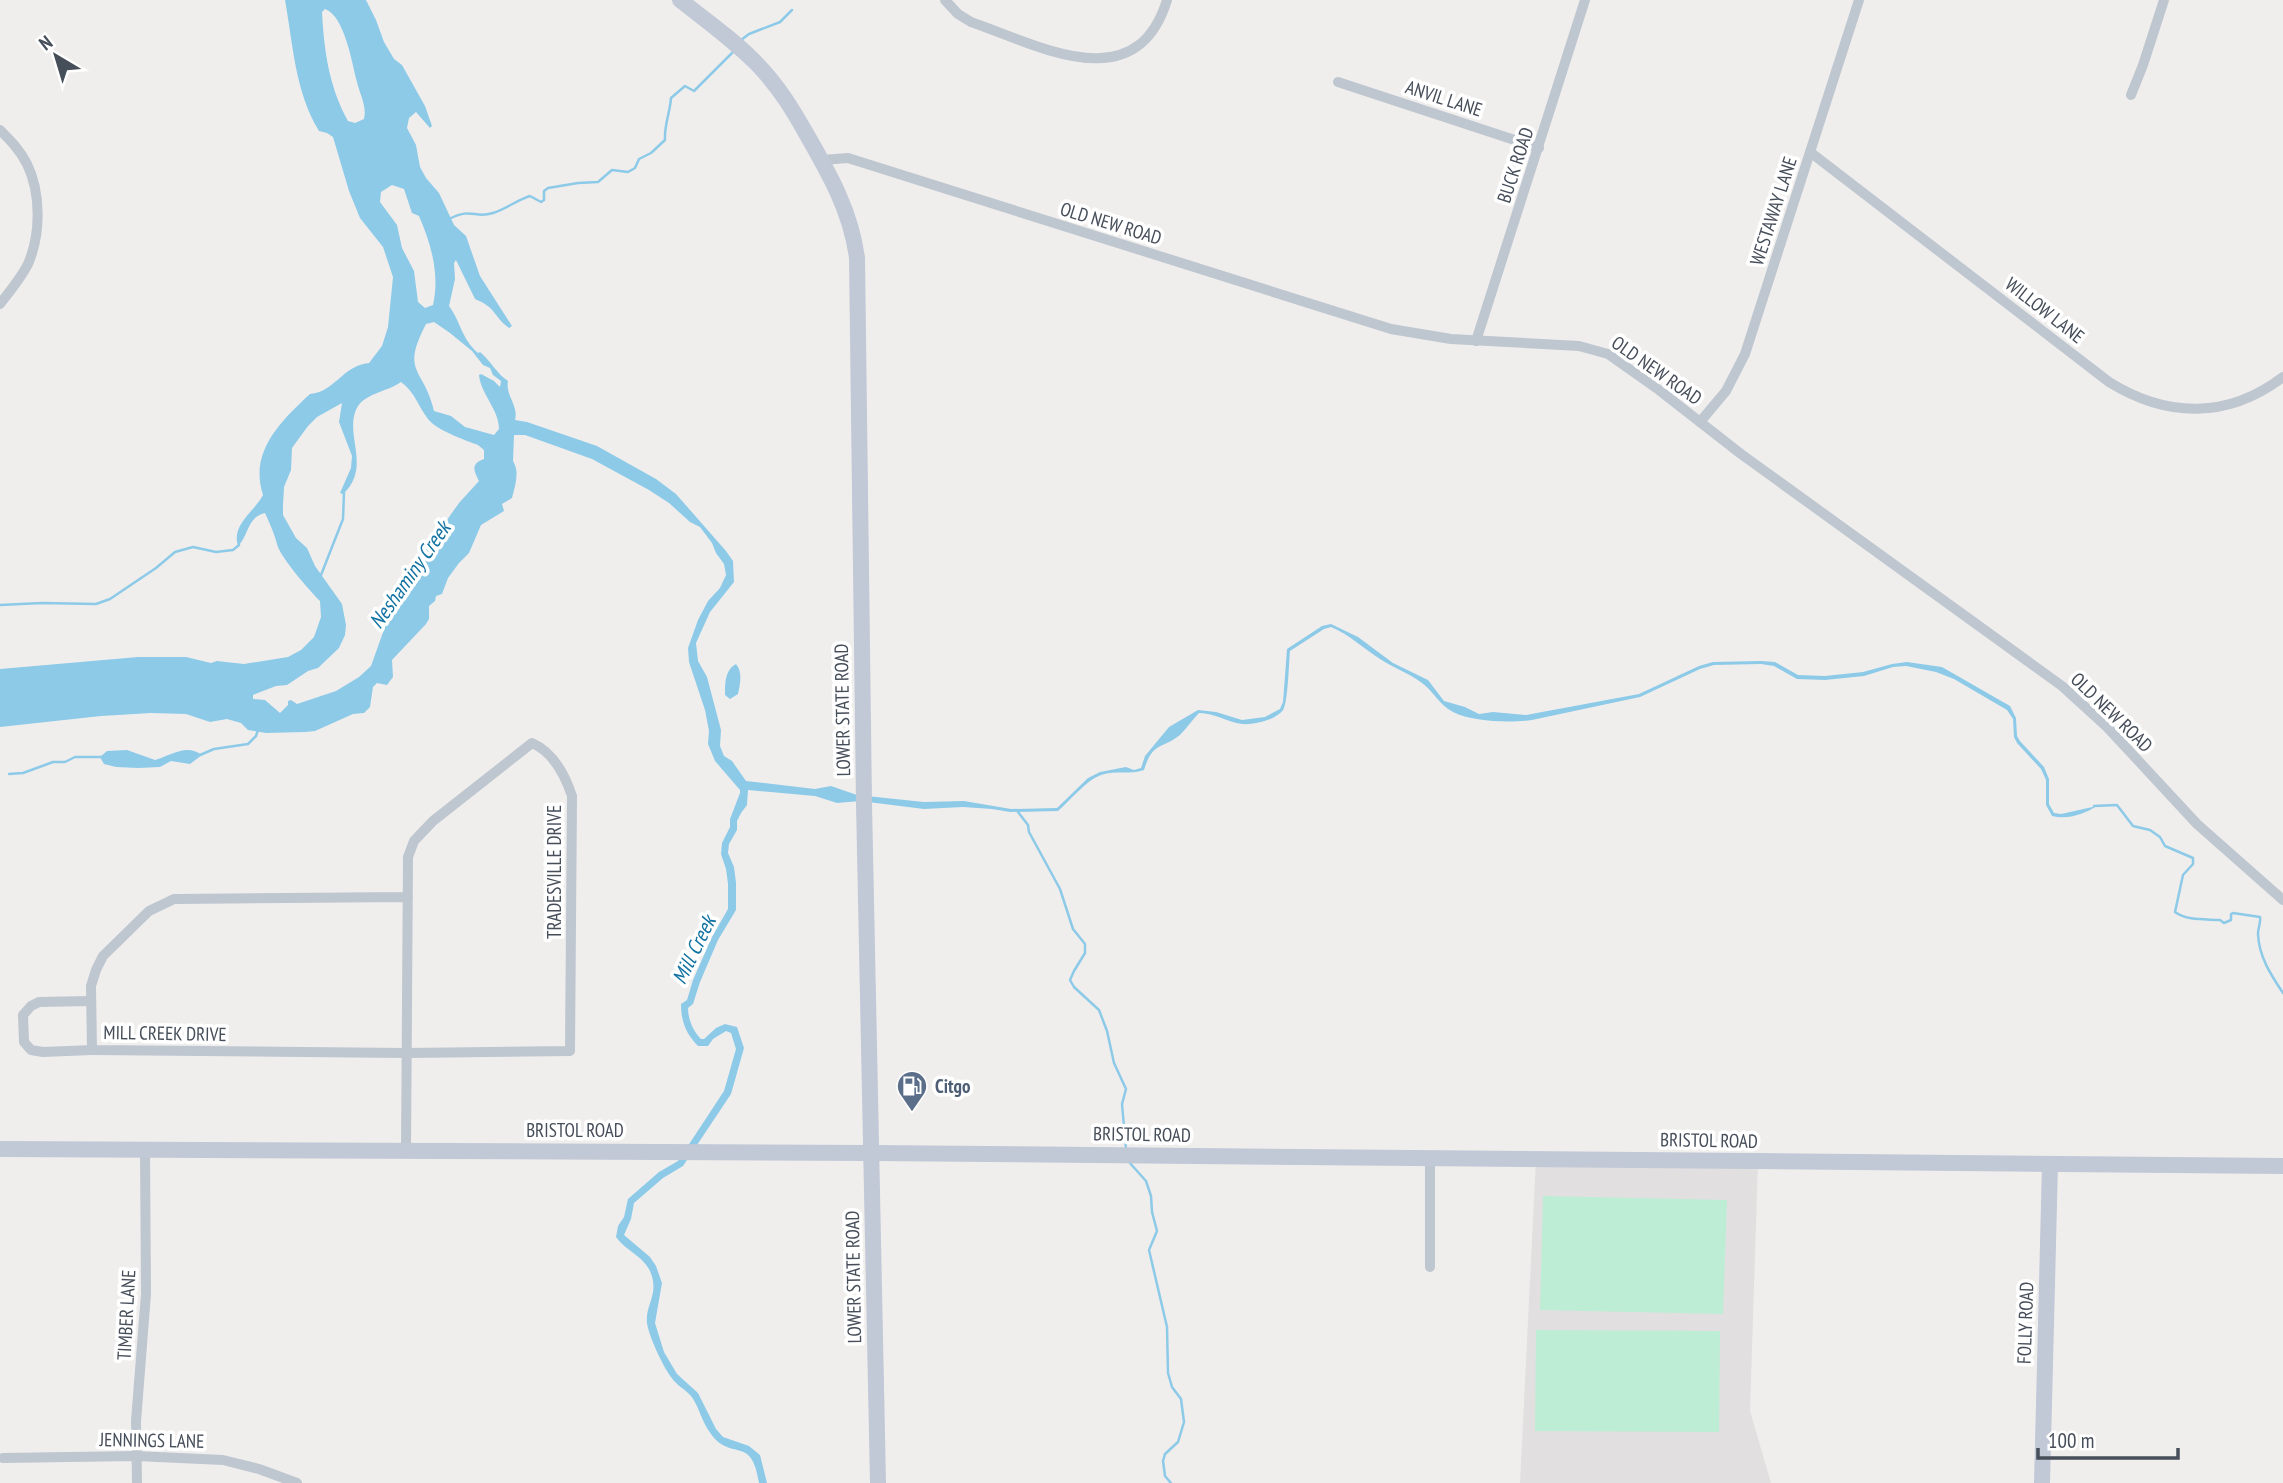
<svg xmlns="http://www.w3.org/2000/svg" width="2283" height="1483" font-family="'PT Sans Narrow',sans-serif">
  <rect width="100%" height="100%" fill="#f0eeed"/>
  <path fill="#e1dfdf" d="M1536 1159 1758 1162 1750 1411 1771 1483H1520Z"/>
  <g fill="#bdedd5">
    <path d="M1543 1196 1727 1200 1723 1314 1540 1310Z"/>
    <path d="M1536 1330 1720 1331 1719 1432 1535 1431Z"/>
  </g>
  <g fill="#8ccae8" fill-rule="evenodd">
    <path d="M285 0H366L376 20 384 42 394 59 402 65 425 106 432 126 430 128 416 112 409 118 407 128 416 145 420 167 426 178 439 193 454 225 466 236 480 276 512 326 509 328C493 316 497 308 475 299L456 260 454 263 455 279 449 306C461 322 461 338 478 353L480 352C490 360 497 374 508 381 505 395 519 406 515 420L527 422 597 446 656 479 676 494 726 551 733 561 734 582 710 612 696 643 698 661 707 677 721 730 720 746 724 756 732 761 746 781 815 789 831 786 857 795 924 802 964 801 1011 809 1057 808 1088 778 1100 772 1126 767 1134 770 1141 768 1145 756 1169 727 1198 710 1216 712 1242 720 1265 717 1280 709 1283 702 1287 649 1322 626 1331 624 1358 637 1393 663 1428 680 1444 701 1465 707 1479 714 1493 712 1526 715 1639 694 1699 666 1713 662 1761 661 1775 662 1798 675 1825 676 1863 672 1892 664 1907 662 1942 667 2010 706 2016 718 2017 736 2020 741 2044 767 2049 779V804L2054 813 2061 814 2097 806C2084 814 2068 820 2052 816L2046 805V780L2041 769 2017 743 2014 737 2013 719 2007 710 1954 679 1936 672 1906 666 1893 667 1864 676 1825 680 1797 679 1774 666 1761 664 1714 665 1700 669 1640 697 1532 720C1510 723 1473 722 1453 712 1439 705 1434 692 1422 683 1409 673 1394 668 1380 659 1363 648 1350 635 1331 627L1324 629 1290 651C1289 661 1288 703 1283 710 1276 720 1254 725 1242 724 1227 722 1215 713 1199 713 1192 720 1187 728 1180 735 1161 750 1153 741 1144 770 1130 775 1116 770 1101 775 1085 781 1071 800 1058 811L1010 812 992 809 963 807 924 809 860 801 837 803 815 796 748 790 747 805 741 813 737 821V830L729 844 728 853 734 867 736 883V910L718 940 700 982 693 1004 688 1008C688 1019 693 1031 701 1039H704L716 1028 725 1024 737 1027 744 1048 731 1094 683 1166 663 1178 634 1203 631 1219 624 1235 650 1257 656 1266 662 1283 655 1323 664 1352 677 1374 698 1393 716 1429 723 1437 749 1446 760 1455 767 1483H759C752 1434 731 1462 711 1434 702 1423 699 1406 691 1396 685 1389 676 1385 671 1377 663 1366 649 1337 647 1323 645 1304 660 1294 650 1271 643 1256 625 1250 616 1237L618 1226 624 1217 628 1199 659 1172 678 1161 724 1091 736 1049 731 1033 726 1031 713 1039 708 1046H698C686 1034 681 1021 681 1004L687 1000 693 980 712 937 728 909V884L726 869 721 854 722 843 730 827V819L740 793V790L715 761 708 744 709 731 705 710 689 662 688 648 698 620 708 601 720 588 726 575 724 564 716 553 712 543 700 527 690 522 669 503 649 490 592 459 525 435H514L513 461C520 472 515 486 512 498L502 504 504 511 481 525 469 553 459 563 448 578 442 594 436 596 435 601 429 606V619L426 624 392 660 393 677 387 685 377 683 373 687 370 707 364 713 353 714 315 731 305 732 266 733 248 730 241 723 227 719 210 722 186 714 151 713 101 716 0 727V669L138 657H186L211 663 217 661 244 664 288 657 301 650 314 637 321 617 320 601C309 590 280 557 277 544 274 533 270 524 265 513 247 517 249 535 238 546 231 525 254 512 263 495 249 452 280 422 310 394 335 392 342 366 369 363L382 346 388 327 393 277 383 247 360 218 349 191 333 137 327 133 319 131C295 92 293 44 285 0ZM325 9C345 16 352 64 357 82 360 95 367 106 364 119L355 123 348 121C329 87 324 50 322 12ZM392 185 404 189 412 213 419 216C431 244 440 274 433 305L425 308 418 302 414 271 402 248 397 225 380 202 381 192ZM434 322 450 333 472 351 483 365 490 368 493 375 501 381 500 387 494 381 481 374 479 375C481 395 499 409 499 429L494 435 465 427 451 416 434 411C424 367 400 374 426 324ZM401 382C415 392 418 406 428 419 436 430 465 440 478 445L484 450V459C470 464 474 471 479 481L459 503 422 555 418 569 407 582 395 613 386 624 371 666 359 677 336 691 297 704 291 700 288 701V705L280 713 265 700 253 699V695L276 686 287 685 308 671 318 668 339 648 345 635 346 625 342 604 315 566 307 548 296 538 283 515V506L284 487 291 470 292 448 308 426 317 417 342 403 339 422 352 456 351 468 340 493 343 494C373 467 342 432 358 406 367 393 389 391 401 382Z"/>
    <path d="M736 664C743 672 740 685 738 694L730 699 725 695C725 683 725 670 736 664Z"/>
    <path d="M127 750 155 760C170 756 186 743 202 755L190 764 171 761 160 767 138 768 116 767 104 764 100 757 107 751Z"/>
  </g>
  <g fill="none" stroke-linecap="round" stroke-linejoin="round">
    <g stroke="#8ccae8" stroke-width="2.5">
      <path d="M741 40 749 34 780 22 792 10"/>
      <path d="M449 219C472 207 474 219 493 213 506 209 517 200 530 196L541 202 544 200V191L548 188 578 183 598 182 612 170 628 172 635 168 639 159 651 153 665 140C664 125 670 113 671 98L685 86 694 91 734 51"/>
      <path d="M321 575 343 519 344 492"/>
      <path d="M0 605 42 603 96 604 110 599 156 568 175 552 193 547 216 552 233 550 239 545"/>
      <path d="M200 755 214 749 248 744 256 736 258 730"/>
      <path d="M9 774 23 773 53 762H65L75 757H104"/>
      <path d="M2094 806 2117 805 2133 826 2150 830 2160 837 2165 846 2193 858V864L2183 875 2175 912C2187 921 2205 919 2220 920L2224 923 2231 920V914L2233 913 2260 917C2261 923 2258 927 2258 934 2259 957 2271 975 2283 993"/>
      <path d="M1018 812 1028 825 1029 832 1060 889 1073 929 1085 944V953L1074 971 1070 980 1074 987 1099 1010 1107 1031 1114 1063 1126 1089 1122 1104 1126 1149"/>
      <path d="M1129 1162 1146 1181 1151 1196 1152 1212 1157 1231 1149 1250 1167 1327 1168 1373 1172 1387 1181 1399 1184 1422 1178 1442 1165 1454 1163 1461 1165 1476 1171 1483"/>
    </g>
    <g stroke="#bec6cf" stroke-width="10">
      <path d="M945 0 958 14 971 22C1038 45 1136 101 1167 0"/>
      <path d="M1338 82 1539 148"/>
      <path d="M2131 95 2143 65 2164 0"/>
      <path d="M0 130C10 140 20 150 27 164 41 193 41 234 28 264 21 278 10 291 0 304"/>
      <path d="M1810 152 2109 382C2167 418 2228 419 2283 377"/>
      <path d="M822 160 848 158 1391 329 1451 339 1579 346 1608 354 1659 390 1741 454 2062 686 2107 727 2197 824 2283 900"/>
      <path d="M1476 341 1585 0"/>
      <path d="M1700 422 1726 391 1745 354 1859 0"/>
      <path d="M91 1001 39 1002 31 1006 23 1015 24 1042 31 1050 43 1052 92 1050"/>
      <path d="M406 1151 408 857 414 841 433 821 532 743C553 752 565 775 572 796L570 1051 406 1053 92 1050 91 986 96 970 103 956 149 911 174 899 408 897"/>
      <path d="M1430 1267V1158"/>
      <path d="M3 1458 136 1456 223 1460 259 1469 297 1483"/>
      <path d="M137 1483 136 1421 146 1294 145 1149"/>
    </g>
    <g stroke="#c1c8d6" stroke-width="16">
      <path d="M680 0C707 21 735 41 758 65 779 87 793 110 807 135 830 175 851 212 857 258L864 803 878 1483"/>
      <path d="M0 1149 872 1153 2283 1166"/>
      <path d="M2042 1483 2050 1164"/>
    </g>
  </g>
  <defs>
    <g id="fuel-pin" transform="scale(1.575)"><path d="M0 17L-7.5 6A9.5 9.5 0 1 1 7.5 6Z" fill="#5c6f8a" stroke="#fff"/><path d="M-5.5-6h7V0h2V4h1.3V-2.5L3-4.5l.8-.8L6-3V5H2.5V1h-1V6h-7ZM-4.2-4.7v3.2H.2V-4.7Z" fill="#fff"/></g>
  </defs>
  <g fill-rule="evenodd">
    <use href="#fuel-pin" x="912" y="1086"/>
  </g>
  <g text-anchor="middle" stroke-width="7" stroke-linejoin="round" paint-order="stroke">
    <g font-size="19" fill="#464e5a" stroke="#fff">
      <text transform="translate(1444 98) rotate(18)" y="7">ANVIL LANE</text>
      <text transform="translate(1515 165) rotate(-72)" y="7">BUCK ROAD</text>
      <text transform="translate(1773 211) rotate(-72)" y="7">WESTAWAY LANE</text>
      <text transform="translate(1111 223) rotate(17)" y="7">OLD NEW ROAD</text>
      <text transform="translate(2045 310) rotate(38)" y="7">WILLOW LANE</text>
      <text transform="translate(1657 370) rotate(35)" y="7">OLD NEW ROAD</text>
      <text transform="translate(842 710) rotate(-91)" y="7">LOWER STATE ROAD</text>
      <text transform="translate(2112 712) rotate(44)" y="7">OLD NEW ROAD</text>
      <text transform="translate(554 872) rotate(-90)" y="7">TRADESVILLE DRIVE</text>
      <text transform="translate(165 1033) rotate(1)" y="7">MILL CREEK DRIVE</text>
      <text x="575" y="1137">BRISTOL ROAD</text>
      <text transform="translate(1142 1134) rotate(1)" y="7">BRISTOL ROAD</text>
      <text transform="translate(1709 1140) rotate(1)" y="7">BRISTOL ROAD</text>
      <text transform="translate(853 1277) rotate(-91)" y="7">LOWER STATE ROAD</text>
      <text transform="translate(126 1315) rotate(-87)" y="7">TIMBER LANE</text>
      <text transform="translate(2025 1323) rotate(-88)" y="7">FOLLY ROAD</text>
      <text transform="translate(152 1440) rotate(1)" y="7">JENNINGS LANE</text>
    </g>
    <g font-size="19" font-weight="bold" fill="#4e5e75" stroke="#fff" text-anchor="start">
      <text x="935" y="1093">Citgo</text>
    </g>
    <g font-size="21" font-style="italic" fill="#1272a2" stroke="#fff">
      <text transform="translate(410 575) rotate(-55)" y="7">Neshaminy Creek</text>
      <text transform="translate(694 950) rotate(-64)" y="7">Mill Creek</text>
    </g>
  </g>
  <g transform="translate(56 56) rotate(322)" stroke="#ffffff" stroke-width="5" paint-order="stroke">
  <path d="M0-5L12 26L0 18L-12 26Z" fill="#464e5a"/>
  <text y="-10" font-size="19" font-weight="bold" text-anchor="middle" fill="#464e5a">N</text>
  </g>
  <path d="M2038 1448v10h140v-10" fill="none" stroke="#464e5a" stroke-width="3.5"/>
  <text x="2048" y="1448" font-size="21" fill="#464e5a" stroke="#ffffff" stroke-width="5" paint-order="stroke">100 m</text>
</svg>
